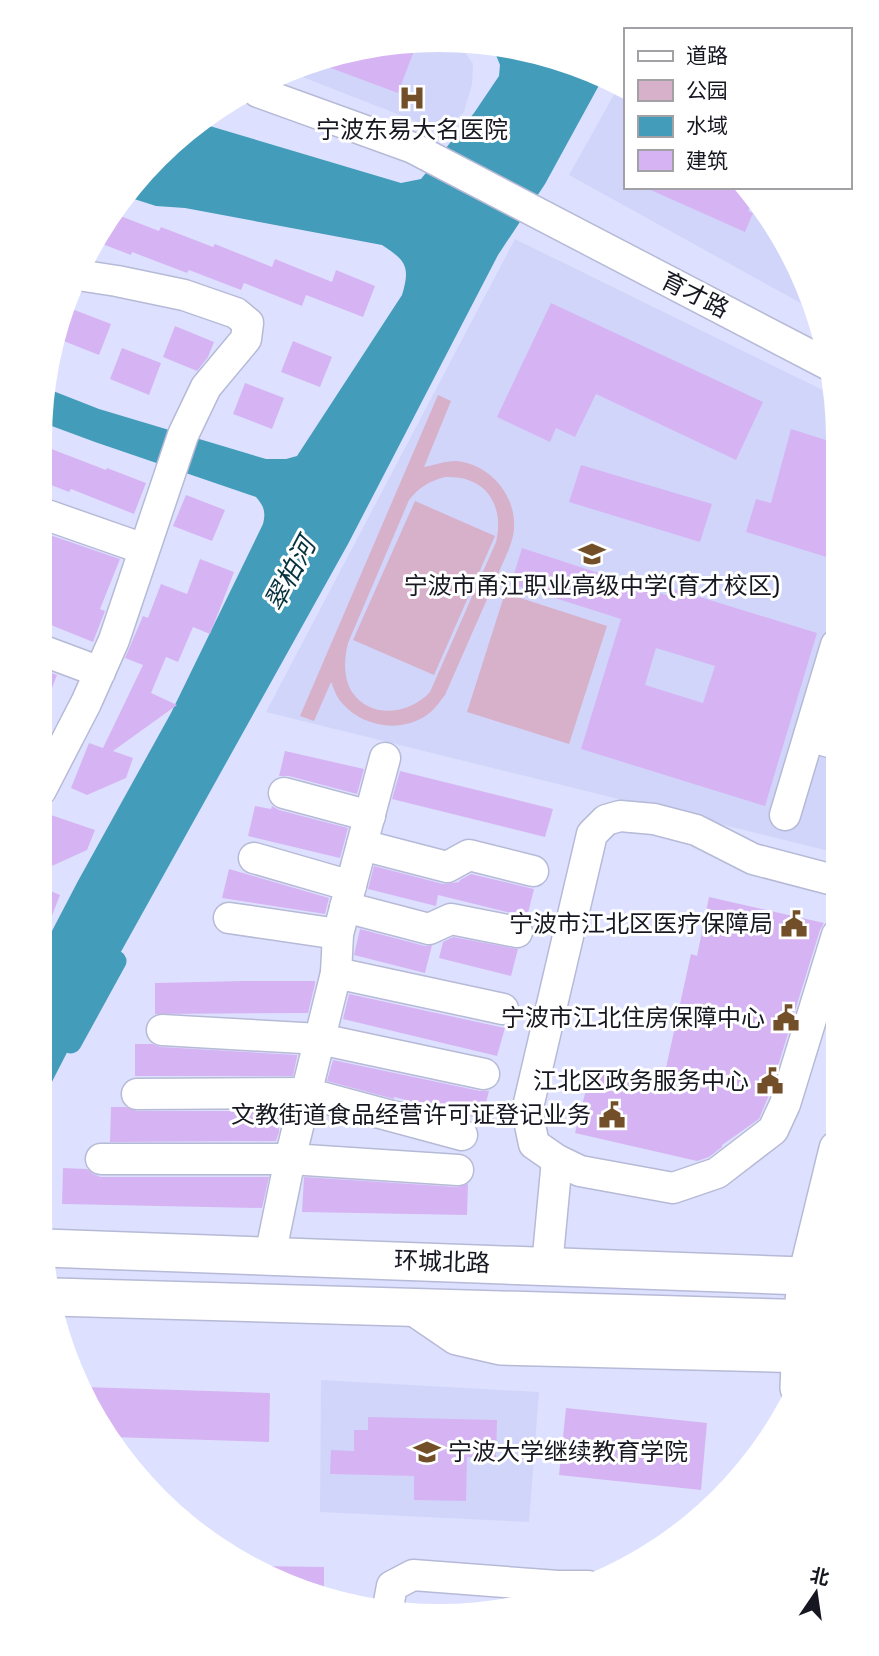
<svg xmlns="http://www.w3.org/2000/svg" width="879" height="1656" font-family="Rubik,'Noto Sans SC',sans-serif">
  <rect width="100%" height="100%" fill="#dde1ff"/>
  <g fill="#d1d5fa">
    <path d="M458 42 473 64 472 84 464 112 441 131 292 73 312 61Z"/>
    <path d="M620 84 625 87V187H748L756 197 808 286 815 311 569 175Z"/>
    <path d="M515 239 835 396 837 853 266 712Z"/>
    <path d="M321 1380 539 1392 529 1522 320 1512Z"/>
  </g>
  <g fill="#d7b0ca" fill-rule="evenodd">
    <path d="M438 395 451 401 424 467C435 465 445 461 456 461 490 464 516 495 514 528 514 535 511 543 509 549L445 695C438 704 432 713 422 718 395 733 360 725 341 702 336 696 334 689 331 682L314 721 300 716ZM445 477C485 475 505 504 496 542L430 692C410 714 371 720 352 692 343 677 344 659 348 643L409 500C419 487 430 481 445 477Z"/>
    <path d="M415 501 495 536 434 675 353 640Z"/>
    <path d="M505 593 607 626 569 744 467 712Z"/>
  </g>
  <path fill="#439cb9" d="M490 48 603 78 545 184 498 255 348 544 93 1002 40 1105 41 952 78 881 171 713 263 524C266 512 264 506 256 497L95 442 41 422V414L48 389 99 409 266 459H286L297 456 402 295C411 266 405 260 382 245L185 208 156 206 131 198 177 139 203 124 401 183 421 179 474 113 499 76 500 65 496 55Z"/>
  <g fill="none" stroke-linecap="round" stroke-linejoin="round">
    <path stroke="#439cb9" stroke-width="21" d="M71 1043 116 961"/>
  </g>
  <g fill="#d6b4f3" fill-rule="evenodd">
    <path d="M415 48 398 93 312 61 403 49Z"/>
    <path d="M644 187H748L755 195 748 211 753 213 745 232Z"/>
    <path d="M118 215 159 231 161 227 213 247 215 244 272 267 275 259 332 282 336 270 375 286 363 317 306 295 302 306 244 283 241 290 189 270 187 273 132 252 131 255 97 242Z"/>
    <path d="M551 303 763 402 736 460 596 394 575 437 556 428 550 442 497 417Z"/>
    <path d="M72 309 111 324 99 355 61 340Z"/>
    <path d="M175 326 214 342 208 357 197 371 163 357Z"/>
    <path d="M293 341 332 357 320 387 281 372Z"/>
    <path d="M122 348 161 363 149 395 110 379Z"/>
    <path d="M245 383 284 398 272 429 233 414Z"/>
    <path d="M791 429 835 443 836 560 746 532 756 499 771 503Z"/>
    <path d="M41 445 106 470 107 468 146 483 134 514 71 489 69 492 41 481Z"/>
    <path d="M581 465 712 504 700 542 569 502Z"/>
    <path d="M186 495 225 510 212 541 173 526Z"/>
    <path d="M41 532 120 559 100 609 105 611 93 642 41 621Z"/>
    <path d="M522 548 669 596 671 588 817 633 765 806 581 749 621 619 511 584ZM656 648 715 666 703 703 645 685Z"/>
    <path d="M200 559 234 572 210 634 193 627 178 662 166 657 151 693 177 705 113 751 133 758 126 778 87 795 71 788 89 743 103 748 143 665 125 658 143 616 148 618 161 584 187 594Z"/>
    <path d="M41 669 57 675 42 714H41Z"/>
    <path d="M285 751 364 769 357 794 289 776H279Z"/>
    <path d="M400 771 553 809 545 837 392 799Z"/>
    <path d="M255 806 271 809 272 806 279 810 348 828 340 858 248 836Z"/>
    <path d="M51 815 95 830 87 850 41 871V842Z"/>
    <path d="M374 866 443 884 459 882 460 880 471 874 534 889 527 917 438 895 436 906 368 889Z"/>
    <path d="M229 869 329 898 325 914 222 898Z"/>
    <path d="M41 887 60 895 42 941H41Z"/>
    <path d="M709 897 824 923 820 930 769 1095 759 1119 722 1145V1147L709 1157 697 1161 575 1133 591 1070 662 1086 691 954 697 956Z"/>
    <path d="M360 929 425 946 432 945 425 973 354 955Z"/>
    <path d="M453 937 518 949 511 976 439 958 443 942Z"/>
    <path d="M243 981H315V984L308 1013 155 1014V983Z"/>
    <path d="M349 994 505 1028 497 1056 343 1019Z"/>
    <path d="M135 1044H152L161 1047 297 1055V1057L293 1076H135Z"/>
    <path d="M333 1060 480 1091H489L482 1119 394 1097V1099L327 1081Z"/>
    <path d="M111 1107H126L137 1111H279V1132L276 1141 110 1142Z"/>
    <path d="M63 1168 87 1169 93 1174 101 1177H269L262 1208 62 1204Z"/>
    <path d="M304 1177 457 1187 468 1184 467 1215 302 1212Z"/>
    <path d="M84 1387 270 1393 269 1442 111 1437Z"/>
    <path d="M566 1408 707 1423 701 1490 559 1475Z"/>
    <path d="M368 1417 497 1420 496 1458 467 1457 466 1501 414 1500V1476L330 1474 331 1450 354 1451V1430H368Z"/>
    <path d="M256 1566 324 1567V1597L316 1593Z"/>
  </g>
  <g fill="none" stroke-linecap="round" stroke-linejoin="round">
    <g stroke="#b6bad6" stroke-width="33">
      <g id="minor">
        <path d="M258 92 413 148 829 365"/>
        <path d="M41 513 144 549"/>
        <path d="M41 650 100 672"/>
        <path d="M809 736 836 744"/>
        <path d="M41 790 86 703 114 640 183 435 206 387 246 339 248 323 236 313 184 295 117 281 78 275"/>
        <path d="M284 793 370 816"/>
        <path d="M785 815 836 645"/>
        <path d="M362 845 447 867 469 855 533 871"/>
        <path d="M254 858 351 886"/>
        <path d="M837 881 753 859 696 830 654 819 620 816 606 820 592 834 528 1107 530 1125 534 1144 557 1160 580 1171 673 1188 717 1173 773 1130 785 1104 837 935"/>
        <path d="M345 907 429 929 451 919 517 932"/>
        <path d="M229 918 338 934"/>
        <path d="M336 973 503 1009"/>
        <path d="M162 1030 320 1039 484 1074"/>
        <path d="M137 1094 306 1093 462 1135"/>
        <path d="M101 1159H290L458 1170"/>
        <path d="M270 1256 290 1159 336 973 338 934 385 758"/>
        <path d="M547 1266 557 1160"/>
        <path d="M388 1607 392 1586 413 1575 558 1586H588"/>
      </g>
    </g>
    <g stroke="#b6bad6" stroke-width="40">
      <g id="major">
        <path d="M45 1248 829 1277"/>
        <path d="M54 1297 817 1319"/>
        <path d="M416 1308 457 1336 501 1346 808 1354"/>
        <path d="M799 1388 802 1318 807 1276 838 1149"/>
      </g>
    </g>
    <use href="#minor" stroke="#fff" stroke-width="30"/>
    <use href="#major" stroke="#fff" stroke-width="37"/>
  </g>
  <defs>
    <g id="hospital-bare" transform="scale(2.1)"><path d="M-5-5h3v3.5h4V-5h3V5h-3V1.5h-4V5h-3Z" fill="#734f29" stroke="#fff" stroke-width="2.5" paint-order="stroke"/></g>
    <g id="school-bare" transform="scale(2.1)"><path d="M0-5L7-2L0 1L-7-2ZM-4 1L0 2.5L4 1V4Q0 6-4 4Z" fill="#734f29" stroke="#fff" stroke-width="2.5" paint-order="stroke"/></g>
    <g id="civic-bare" transform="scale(2.1)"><path d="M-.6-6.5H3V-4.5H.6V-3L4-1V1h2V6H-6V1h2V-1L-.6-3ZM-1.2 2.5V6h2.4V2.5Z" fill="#734f29" stroke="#fff" stroke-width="2.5" paint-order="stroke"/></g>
    <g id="university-bare" transform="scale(2.1)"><path d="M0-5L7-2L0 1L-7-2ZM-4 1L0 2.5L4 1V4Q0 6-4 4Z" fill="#734f29" stroke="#fff" stroke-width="2.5" paint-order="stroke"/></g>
  </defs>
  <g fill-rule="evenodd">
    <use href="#hospital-bare" x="412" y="98"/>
    <use href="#school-bare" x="592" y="554"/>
    <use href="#civic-bare" x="794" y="924"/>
    <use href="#civic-bare" x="786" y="1018"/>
    <use href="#civic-bare" x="770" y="1081"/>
    <use href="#civic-bare" x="612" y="1115"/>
    <use href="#university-bare" x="427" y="1452"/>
  </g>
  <g text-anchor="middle" stroke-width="6" stroke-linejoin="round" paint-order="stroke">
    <g font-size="24" fill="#161721" stroke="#fff" text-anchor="end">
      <text x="412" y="138" text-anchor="middle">宁波东易大名医院</text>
      <text x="592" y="594" text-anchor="middle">宁波市甬江职业高级中学(育才校区)</text>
      <text x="773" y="932">宁波市江北区医疗保障局</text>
      <text x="765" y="1026">宁波市江北住房保障中心</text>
      <text x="749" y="1089">江北区政务服务中心</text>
      <text x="591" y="1123">文教街道食品经营许可证登记业务</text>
      <text x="448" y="1460" text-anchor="start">宁波大学继续教育学院</text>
    </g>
    <g font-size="24" fill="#161721" stroke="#fff">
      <text transform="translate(695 295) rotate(27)" y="8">育才路</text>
      <text transform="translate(442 1262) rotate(2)" y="8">环城北路</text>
    </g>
    <g font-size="26" font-style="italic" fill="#06313e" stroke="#fff">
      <text transform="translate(290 574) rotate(-62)" y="9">翠柏河</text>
    </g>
  </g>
  <path d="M0 0H879V1656H0ZM439 52H439A387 387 0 0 1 826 439V1217A387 387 0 0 1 439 1604H439A387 387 0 0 1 52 1217V439A387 387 0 0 1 439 52Z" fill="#fff" fill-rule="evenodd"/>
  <rect x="624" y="28" width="228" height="161" fill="#ffffff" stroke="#a2a2a6" stroke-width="2"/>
  <rect x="638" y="51" width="35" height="10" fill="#ffffff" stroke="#a2a2a6" stroke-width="2"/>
  <text x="686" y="63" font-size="21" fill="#161721">道路</text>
  <rect x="638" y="80" width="35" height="21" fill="#d7b0ca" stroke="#a2a2a6" stroke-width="2"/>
  <text x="686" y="98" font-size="21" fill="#161721">公园</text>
  <rect x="638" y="116" width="35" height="21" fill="#439cb9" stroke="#a2a2a6" stroke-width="2"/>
  <text x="686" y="133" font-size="21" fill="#161721">水域</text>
  <rect x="638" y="150" width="35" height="21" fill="#d6b4f3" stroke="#a2a2a6" stroke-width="2"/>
  <text x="686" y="168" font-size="21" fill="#161721">建筑</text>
  <g transform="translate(816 1593) rotate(13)" stroke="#ffffff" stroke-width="5" paint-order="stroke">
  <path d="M0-5L12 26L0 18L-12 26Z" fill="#161721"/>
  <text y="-10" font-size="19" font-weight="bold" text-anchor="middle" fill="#161721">北</text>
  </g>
</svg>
